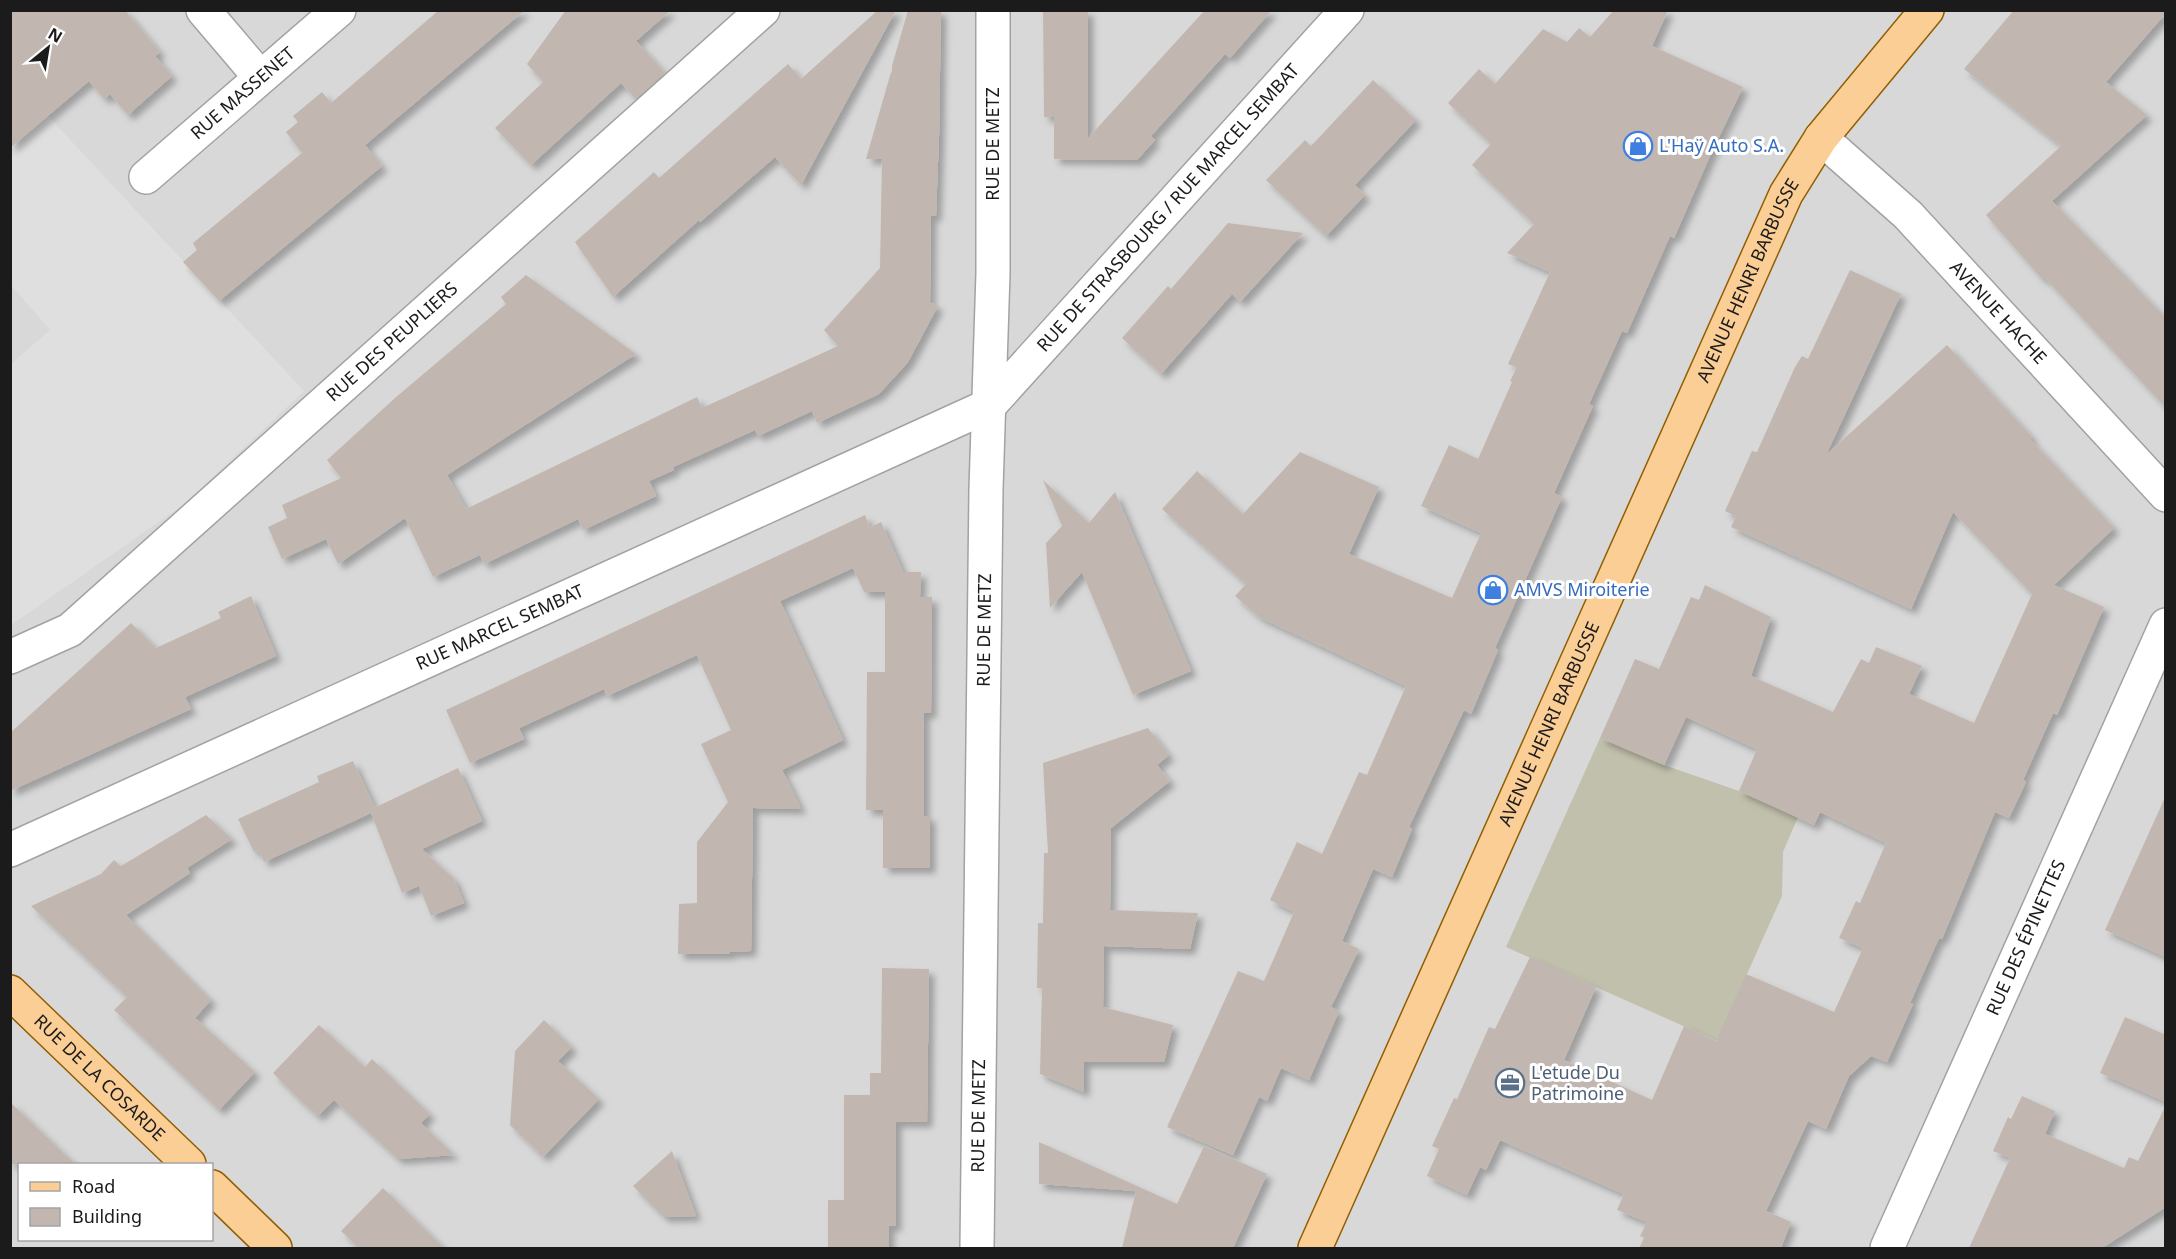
<svg xmlns="http://www.w3.org/2000/svg" width="2176" height="1259" font-family="'Noto Sans',sans-serif">
  <defs>
    <filter id="shadow"><feDropShadow dx="5.5" dy="5.5" stdDeviation="3" flood-color="#0004"/></filter>
  </defs>
  <rect width="100%" height="100%" fill="#ede8e0"/>
  <path fill="#d9d8d8" fill-rule="evenodd" d="M10 11H2165V1248H11ZM20 1164H212V1240H20Z"/>
  <path fill="#c1c0ac" d="M1600 738 1664 765 1739 791 1798 817 1783 852 1782 896 1717 1041 1506 947Z"/>
  <path fill="#dfdfdf" d="M48 116 304 391 183 505 11 625V364L50 330 11 285 10 148Z"/>
  <g fill="#c1b7b0" filter="url(#shadow)">
    <path d="M10 10H125L160 52 155 56 172 76 128 115 110 94 104 99 89 81 10 148Z"/>
    <path d="M439 10H525L365 145 382 166 219 301 183 262 197 250 193 243 302 153 286 132 298 122 293 116 322 92 331 103Z"/>
    <path d="M566 10H671L636 41 665 73 636 99 621 83 531 165 495 128 543 82 527 64Z"/>
    <path d="M878 10H896L801 185 775 157 700 222 699 220 613 297 575 242 654 172 659 178 788 64 801 79Z"/>
    <path d="M908 10H941L939 136 936 216H931L930 302 938 306 908 362 879 394 817 423 812 411 758 436 755 430 673 467 674 470 649 481 656 496 583 530 578 519 484 564 480 555 433 577 405 518 338 564 326 539 282 559 268 527 287 518 282 505 341 478 327 460 395 398 506 304 501 297 526 275 636 354 447 475 466 509 697 397 702 408 838 346 824 330 880 268 882 159H866L891 72 892 73V66Z"/>
    <path d="M1043 10H1088V138L1205 10H1272L1230 58 1225 54 1151 136 1155 140 1137 160 1054 159V117H1044Z"/>
    <path d="M1614 10H1668L1652 46 1743 87 1710 156 1674 238 1670 236 1627 333 1622 331 1589 404 1593 406 1554 493 1562 497 1495 648 1498 650 1471 714 1464 710 1409 827 1412 829 1392 877 1373 869 1342 941 1359 949 1331 1007 1339 1011 1309 1080 1281 1068 1267 1101 1259 1097 1233 1155 1167 1127 1238 971 1264 981 1294 912 1270 900 1297 842 1322 854 1359 772 1367 775 1406 686 1259 617 1235 596 1246 584 1162 509 1197 471 1243 514 1300 452 1379 487 1349 554 1452 598 1481 533 1421 506 1449 445 1478 459 1512 382 1510 381 1517 367 1508 364 1550 272 1507 253 1534 224 1472 165 1491 144 1448 103 1479 69 1495 84 1543 29 1567 42 1579 28 1590 37Z"/>
    <path d="M2014 10H2166V13L2106 82 2147 115 2052 201 2166 318V408L2044 277 2042 279 1986 215 2061 146 1964 69Z"/>
    <path d="M1373 80 1416 120 1355 185 1365 195 1326 236 1266 180 1305 140 1311 146Z"/>
    <path d="M1228 223 1303 233 1240 302 1232 294 1161 374 1122 338 1168 286 1171 289Z"/>
    <path d="M1850 270 1901 294 1826 455 1947 345 2032 437 2030 439 2114 528 2054 585 2104 607 2057 715 2053 713 2023 780 2026 782 2009 818 1995 812 1942 939 1939 938 1910 1003 1913 1004 1887 1062 1871 1056 1849 1076 1826 1129 1808 1121 1766 1211 1791 1222 1781 1248H1639L1644 1238 1640 1236 1647 1222 1617 1210 1624 1194 1500 1140 1486 1170 1480 1167 1467 1195 1427 1176 1439 1149 1432 1146 1454 1098 1457 1099 1489 1027 1495 1029 1530 957 1596 987 1564 1060 1652 1100 1684 1026 1716 1041 1746 974 1834 1012 1863 948 1839 938 1856 901 1860 903 1886 843 1820 812 1814 825 1739 791 1757 749 1686 717 1664 765 1600 738 1635 659 1659 669 1691 597 1699 600 1705 585 1771 617 1751 676 1833 712 1861 659 1869 663 1876 647 1922 666 1909 694 1974 723 2032 594 1953 512 1911 609 1731 527 1736 516 1725 511 1752 451 1757 452 1795 367 1802 356 1808 359Z"/>
    <path d="M1043 480 1089 523 1115 492 1191 671 1133 695 1082 572 1050 608 1046 543 1062 526Z"/>
    <path d="M865 515 870 527 881 522 903 572H921L920 597H932L931 713H924V816H930V868H883V810H866L867 672H885V592H864L853 568 780 601 843 740 782 770 801 809 753 808 751 951 729 952 730 954H678L679 904 697 903V842L728 802 701 744 731 730 697 655 607 696 604 689 519 728 524 739 470 763 446 710Z"/>
    <path d="M251 596 276 656 185 697 191 709 10 791V733L131 623 156 648 221 618 218 612Z"/>
    <path d="M1148 728 1169 755 1157 765 1170 781 1111 828 1110 910 1198 913 1190 949 1104 946 1103 1007 1173 1025 1164 1062H1084V1092L1040 1074 1042 988H1037L1038 923H1043L1044 853H1048L1043 763Z"/>
    <path d="M353 761 373 804 376 807 458 768 482 821 422 849 454 879 464 903 431 916 419 886 402 893 371 813 264 862 259 850 254 852 238 819 319 782 317 776Z"/>
    <path d="M2166 795V957L2105 930Z"/>
    <path d="M206 815 232 839 187 868 190 873 126 915 211 1000 195 1018 255 1072 219 1110 114 1010 127 997 31 906 101 874 114 860 121 866Z"/>
    <path d="M882 968 929 969 927 1122H896V1226H889V1248H828V1200H844V1095H870V1073H881Z"/>
    <path d="M2125 1017 2166 1035V1102L2100 1073Z"/>
    <path d="M544 1020 572 1047 558 1061 599 1099 543 1157 510 1125 515 1051Z"/>
    <path d="M319 1025 365 1067 372 1059 430 1114 421 1123 454 1155 398 1159 334 1100 318 1116 301 1101 273 1073Z"/>
    <path d="M2022 1096 2055 1111 2045 1134 2124 1168 2129 1157 2138 1161 2166 1105V1207L2102 1248H1969L2010 1158 1993 1151 2008 1117 2011 1119Z"/>
    <path d="M10 1102 75 1164H10Z"/>
    <path d="M1039 1142 1177 1204 1204 1146 1267 1174 1233 1248H1122L1136 1191 1039 1184Z"/>
    <path d="M672 1151 696 1216 664 1217 633 1186Z"/>
    <path d="M383 1188 444 1248H359L341 1231Z"/>
  </g>
  <g fill="none" stroke-linecap="round" stroke-linejoin="round">
    <g stroke="#a2a2a2" stroke-width="36">
      <g id="minor">
        <path d="M203 10 260 77"/>
        <path id="s1" d="M1821 138 1908 215 2166 495"/>
        <path id="s2" d="M146 177 339 10"/>
        <path id="s3" d="M10 657 70 630 763 10"/>
        <path id="s4" d="M10 850 990 405 1347 10"/>
        <path id="s5" d="M977 1248 986 489 993 273V10"/>
        <path id="s6" d="M1887 1248 2166 625"/>
      </g>
    </g>
    <g stroke="#915e00" stroke-width="36">
      <g id="major">
        <path id="s7" d="M10 992 189 1164"/>
        <path d="M212 1187 275 1248"/>
        <path id="s8" d="M1315 1248 1786 194 1821 138 1927 10"/>
      </g>
    </g>
    <use href="#minor" stroke="#fff" stroke-width="33"/>
    <use href="#major" stroke="#fbce96" stroke-width="33"/>
  </g>
  <defs>
    <g id="shop-ring" transform="scale(1.5)"><circle r="9.5" fill="#fff" stroke="#3f7fe0" stroke-width="1.5"/><path d="M-5-2.5h2.3a2.7 3.5 0 0 1 5.4 0H5L5.5 6h-11ZM-1.5-2.5h3a1.5 2.3 0 0 0-3 0Z" fill="#3f7fe0"/></g>
    <g id="office-ring" transform="scale(1.5)"><circle r="9.5" fill="#fff" stroke="#5c6f8a" stroke-width="1.5"/><path d="M-6-3h4V-5.5h4V-3h4V5H-6ZM-1-4.5V-3h2v-1.5ZM-6 0V1H6V0Z" fill="#5c6f8a"/></g>
  </defs>
  <g fill-rule="evenodd">
    <use href="#shop-ring" x="1638" y="146"/>
    <use href="#shop-ring" x="1493" y="590"/>
    <use href="#office-ring" x="1510" y="1083"/>
  </g>
  <g text-anchor="middle" stroke-width="6" stroke-linejoin="round" paint-order="stroke">
    <g font-size="18" fill="#1b1b1b" stroke="#fff">
      <text dy="6" stroke="none"><textPath href="#s2" startOffset="128">RUE MASSENET</textPath></text>
      <text transform="translate(993 144) rotate(-90)" y="6">RUE DE METZ</text>
      <text dy="6" stroke="none"><textPath href="#s4" startOffset="1342">RUE DE STRASBOURG / RUE MARCEL SEMBAT</textPath></text>
      <text dy="6" stroke="none"><textPath href="#s8" startOffset="1060">AVENUE HENRI BARBUSSE</textPath></text>
      <text dy="6" stroke="none"><textPath href="#s1" startOffset="249">AVENUE HACHE</textPath></text>
      <text dy="6" stroke="none"><textPath href="#s3" startOffset="498">RUE DES PEUPLIERS</textPath></text>
      <text dy="6" stroke="none"><textPath href="#s4" startOffset="538">RUE MARCEL SEMBAT</textPath></text>
      <text dy="6" stroke="none"><textPath href="#s5" startOffset="618">RUE DE METZ</textPath></text>
      <text dy="6" stroke="none"><textPath href="#s8" startOffset="574">AVENUE HENRI BARBUSSE</textPath></text>
      <text dy="6" stroke="none"><textPath href="#s6" startOffset="340">RUE DES ÉPINETTES</textPath></text>
      <text dy="6" stroke="none"><textPath href="#s7" startOffset="124">RUE DE LA COSARDE</textPath></text>
      <text dy="6" stroke="none"><textPath href="#s5" startOffset="132">RUE DE METZ</textPath></text>
    </g>
    <g font-size="18" fill="#366cbe" stroke="#fff" text-anchor="start">
      <text x="1659" y="152">L'Haÿ Auto S.A.</text>
      <text x="1514" y="596">AMVS Miroiterie</text>
    </g>
    <g font-size="18" fill="#4e5e75" stroke="#fff" text-anchor="start">
      <text x="1531" y="1079">L'etude Du<tspan x="1531" dy="21">Patrimoine</tspan></text>
    </g>
  </g>
  <rect width="2176" height="1259" fill="none" stroke="#1b1b1b" stroke-width="24"/>
  <rect x="18" y="1163" width="195" height="78" fill="#ffffff" stroke="#a4a4a4" stroke-width="1.5"/>
  <rect x="30" y="1182" width="30" height="9" fill="#fbce96" stroke="#a4a4a4" stroke-width="1.5"/>
  <text x="72" y="1193" font-size="18" fill="#1b1b1b">Road</text>
  <rect x="30" y="1208" width="30" height="18" fill="#c1b7b0" stroke="#a4a4a4" stroke-width="1.5"/>
  <text x="72" y="1223" font-size="18" fill="#1b1b1b">Building</text>
  <g transform="translate(48 48) rotate(30)" stroke="#ffffff" stroke-width="4.5" paint-order="stroke">
  <path d="M0-4.5L10 22L0 15L-10 22Z" fill="#1b1b1b"/>
  <text y="-9" font-size="16" font-weight="bold" text-anchor="middle" fill="#1b1b1b">N</text>
  </g>
</svg>
